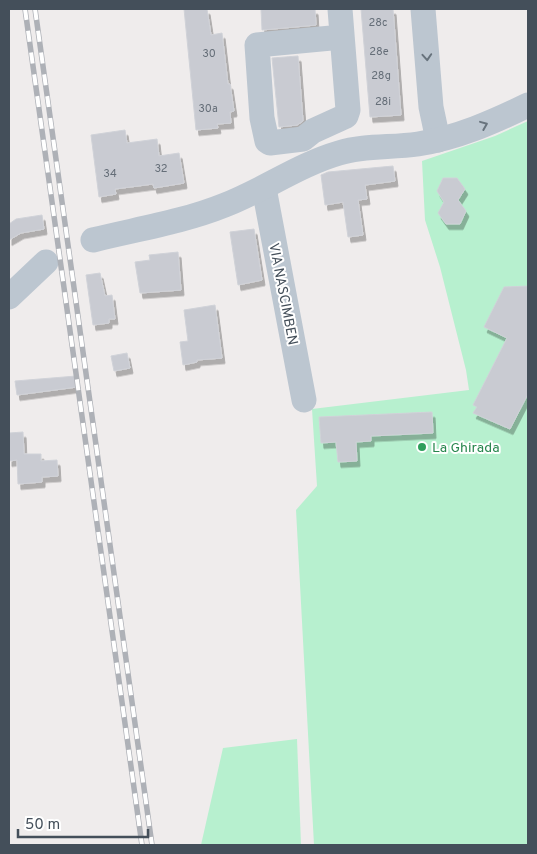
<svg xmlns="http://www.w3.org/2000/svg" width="537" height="854" font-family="Overpass,sans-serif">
  <defs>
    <filter id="shadow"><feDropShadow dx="3" dy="5.5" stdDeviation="0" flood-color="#0004"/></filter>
  </defs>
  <rect width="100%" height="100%" fill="#efecec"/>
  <g fill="#b7f0cf">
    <path d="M528 121V845H314L296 510 317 486 312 409 469 390 466 370 440 267 425 220 422 161 495 136Z"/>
    <path d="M297 739 301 845H201L223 748Z"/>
  </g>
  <g fill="#c9cbd2" stroke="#d0d2d8" filter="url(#shadow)">
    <path d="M184 9H207L211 35 222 33 228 84H230L234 111 230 112 231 123 217 124 218 128 196 130Z"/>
    <path d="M261 9H315L316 25 262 30Z"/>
    <path d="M361 9H393L401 115 370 117Z"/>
    <path d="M298 56 303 121 297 125 279 127 272 58Z"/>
    <path d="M125 130 127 143 157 139 159 156 179 153 184 183 154 188 153 184 115 189 116 194 99 197 91 135Z"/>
    <path d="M393 166 395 181 365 185 367 199 358 200 363 235 348 237 343 202 325 205 321 175 328 172Z"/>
    <path d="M443 178H457L465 189 458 200 466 211 460 224H446L438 213 444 202 437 191Z"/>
    <path d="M42 215 44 229 21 233 9 240V224L16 219Z"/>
    <path d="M254 229 262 280 238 285 230 232Z"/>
    <path d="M178 252 181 290 140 293 135 262 150 260 149 255Z"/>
    <path d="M100 273 105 296 112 295 115 319H109V323L93 325 86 275Z"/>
    <path d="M528 286V394L510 429 473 413 477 407 473 405 507 338 484 327 504 287Z"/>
    <path d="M215 305 222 358 197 360V362L183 365 180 342 188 341 184 310Z"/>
    <path d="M127 353 130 368 114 371 111 356Z"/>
    <path d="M76 376 77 387 17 395 15 381Z"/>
    <path d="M432 412 433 433 371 436V441L356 442 357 461 338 462 336 442 321 443 319 417Z"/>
    <path d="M23 432 24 454H41V461L57 460 58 476 42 477V482L18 484 17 460 9 461V433Z"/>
  </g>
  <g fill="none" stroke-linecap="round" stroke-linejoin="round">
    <g stroke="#bcc6d0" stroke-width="25">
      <path d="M340 9 348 110 346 116 313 131 303 139 270 143 267 141 262 118 257 45 342 37"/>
      <path d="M423 9 431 107 438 140"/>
      <path d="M264 188 304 400"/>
      <path d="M93 240C137 229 183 222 225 205 264 190 298 165 339 153 365 145 391 148 418 144 457 138 493 122 528 105"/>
      <path d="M9 297 46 262"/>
    </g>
    <g stroke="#aeb1b7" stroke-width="5.5">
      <g id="rail">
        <path d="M25 9 142 845"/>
        <path d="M35 9 152 845"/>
      </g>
    </g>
    <use href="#rail" stroke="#fff" stroke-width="4" stroke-dasharray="11" stroke-linecap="butt"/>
  </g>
  <defs><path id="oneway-chevron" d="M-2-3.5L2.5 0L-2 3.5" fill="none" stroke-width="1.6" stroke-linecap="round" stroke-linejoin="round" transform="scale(1.25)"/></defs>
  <g stroke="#68737d">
    <use href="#oneway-chevron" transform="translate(427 57) rotate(86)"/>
    <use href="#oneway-chevron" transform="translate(484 125) rotate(-22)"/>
  </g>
  <circle fill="#2e9e5b" stroke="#fff" stroke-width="2" cx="422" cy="447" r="5"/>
  <g text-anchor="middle" stroke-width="4" stroke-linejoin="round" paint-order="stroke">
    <g font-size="11" fill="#656e78">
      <text x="378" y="26">28c</text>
      <text x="379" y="55">28e</text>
      <text x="209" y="57">30</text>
      <text x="381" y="79">28g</text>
      <text x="383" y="105">28i</text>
      <text x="208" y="112">30a</text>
      <text x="161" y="172">32</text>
      <text x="110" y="177">34</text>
    </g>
    <g font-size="14" fill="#444f5a" stroke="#fff">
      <text transform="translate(284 294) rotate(79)" y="5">VIA NASCIMBEN</text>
    </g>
    <g font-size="14" fill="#27864d" stroke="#fff" text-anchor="start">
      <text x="432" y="452">La Ghirada</text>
    </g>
  </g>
  <rect width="537" height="854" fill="none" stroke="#444f5a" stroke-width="20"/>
  <path d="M18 829v8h130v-8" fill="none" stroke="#444f5a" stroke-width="2.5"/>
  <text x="25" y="829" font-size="15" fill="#444f5a" stroke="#ffffff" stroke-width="4" paint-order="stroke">50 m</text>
</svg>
